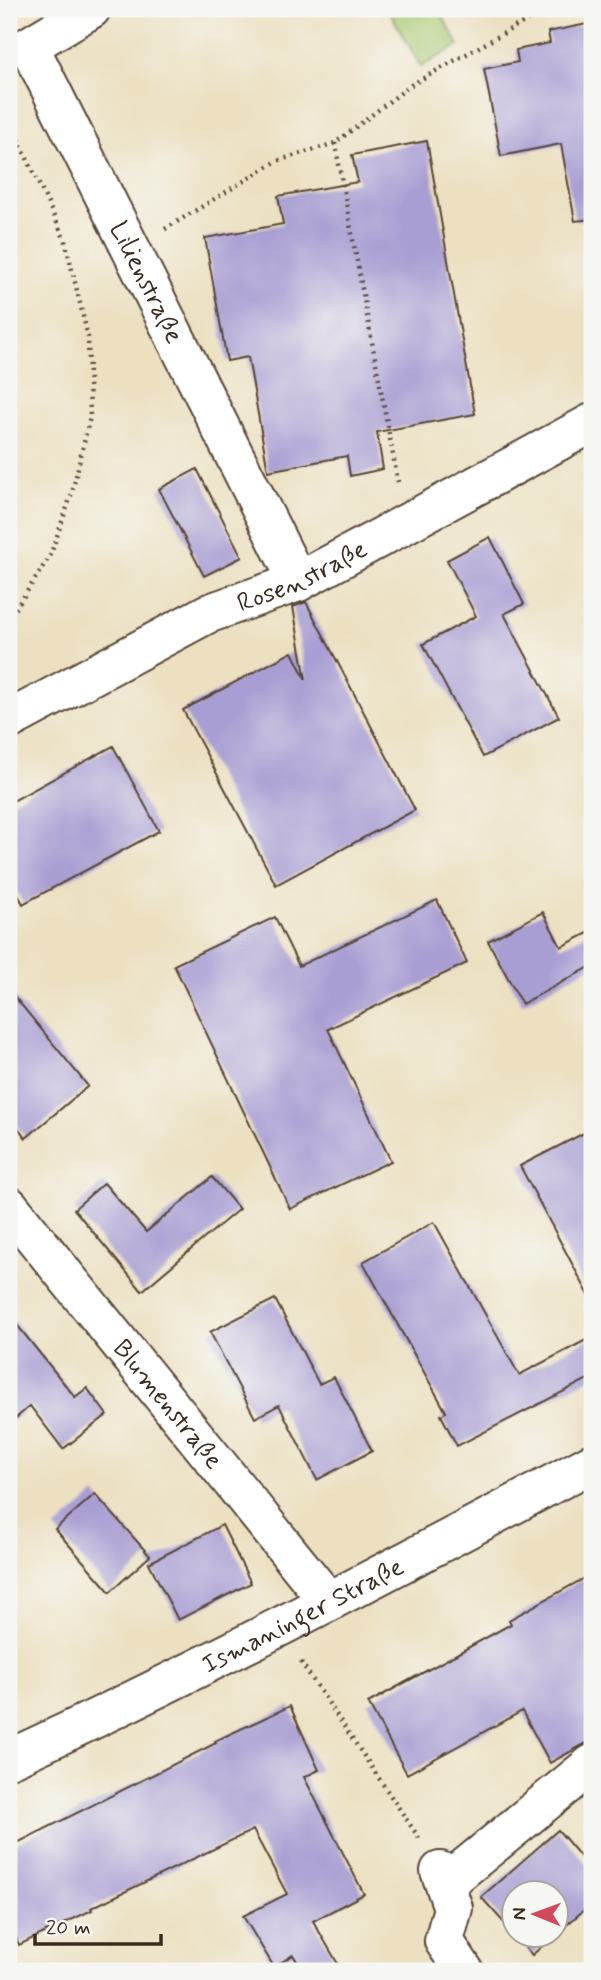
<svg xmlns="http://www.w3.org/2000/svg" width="601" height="1980" font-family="Mynerve,sans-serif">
  <rect width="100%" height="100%" fill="#f6f6f2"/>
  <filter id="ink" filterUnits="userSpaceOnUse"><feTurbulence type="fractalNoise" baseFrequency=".0143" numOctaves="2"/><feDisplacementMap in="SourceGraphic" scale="14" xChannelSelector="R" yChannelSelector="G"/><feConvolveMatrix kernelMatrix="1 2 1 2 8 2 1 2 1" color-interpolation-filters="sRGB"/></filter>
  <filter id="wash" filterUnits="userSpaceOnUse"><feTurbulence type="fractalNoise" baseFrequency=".00686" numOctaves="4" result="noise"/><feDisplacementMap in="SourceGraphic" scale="28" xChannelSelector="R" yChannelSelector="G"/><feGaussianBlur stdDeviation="1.57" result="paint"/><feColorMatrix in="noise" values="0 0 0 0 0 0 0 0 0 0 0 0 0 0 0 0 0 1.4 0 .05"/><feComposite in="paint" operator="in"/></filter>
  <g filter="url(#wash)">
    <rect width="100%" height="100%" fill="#ece0c1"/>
    <path fill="#a9c870" stroke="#727947" stroke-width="2" d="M388 9H438L459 45 421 67Z"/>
    <g id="blocks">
      <g fill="#a99ed3">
        <path d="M592 23V219L575 221 561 144 501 156 484 69 518 62 516 50 550 43 548 32Z"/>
        <path d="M427 141 475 414 377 432 383 469 350 476 347 456 268 471 248 357 227 361 205 238 283 224 278 196 358 182 352 155Z"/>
        <path d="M197 469 242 557 204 576 159 489Z"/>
        <path d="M490 537 524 604 504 614 559 717 483 757 423 644 476 616 447 560Z"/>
        <path d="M306 602 415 810 276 885 183 710 292 652 306 680 293 607Z"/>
        <path d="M113 746 159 831 23 904 9 878V803Z"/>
        <path d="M437 900 467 963 328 1029 391 1161 290 1209 174 965 275 917 299 966Z"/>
        <path d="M543 912 561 947 592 931V966L522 1004 488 941Z"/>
        <path d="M9 990 88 1086 26 1138 9 1116Z"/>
        <path d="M592 1129V1301L520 1166Z"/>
        <path d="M212 1177 239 1209 142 1291 74 1209 104 1183 146 1232Z"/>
        <path d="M434 1222 519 1375 592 1337V1377L457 1446 441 1415 446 1412 363 1262Z"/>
        <path d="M275 1299 319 1384 334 1377 372 1451 317 1480 279 1405 255 1418 210 1332Z"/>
        <path d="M9 1315 75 1397 87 1388 107 1415 63 1449 30 1406 9 1424Z"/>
        <path d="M95 1494 150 1556 110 1592 55 1529Z"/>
        <path d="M222 1525 251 1583 178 1620 149 1563Z"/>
        <path d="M592 1574V1740L550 1763 522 1711 407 1774 368 1703 511 1624 509 1620Z"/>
        <path d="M290 1706 319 1770 304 1777 364 1894 313 1921 342 1971H303L293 1955 274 1967 243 1916 287 1894 253 1830 91 1908 92 1910 19 1945 9 1923V1847L216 1743 215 1741Z"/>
        <path d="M558 1830 592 1870V1903L556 1934V1893H514V1934L481 1897Z"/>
        <path d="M514 1935H555L532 1955Z"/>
      </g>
    </g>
  </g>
  <g filter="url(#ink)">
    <use href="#blocks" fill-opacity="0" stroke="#564536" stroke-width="2"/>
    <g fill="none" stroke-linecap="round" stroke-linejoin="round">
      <g stroke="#564536" stroke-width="42">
        <g id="minor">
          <path id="s1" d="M91 9 29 46 298 582"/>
          <path id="s2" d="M9 720 207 614 298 582 592 423"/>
          <path id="s3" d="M9 1206 329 1602"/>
          <path d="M440 1871 453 1908 444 1941 464 1971"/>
          <path d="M445 1884 592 1764"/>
        </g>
      </g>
      <g stroke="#564536" stroke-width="42">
        <g id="major">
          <path id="s4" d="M9 1759C207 1668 399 1565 592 1463"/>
        </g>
      </g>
      <g stroke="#564536" stroke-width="4.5" stroke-dasharray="2 5" stroke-linecap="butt">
        <path d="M9 120 65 240 88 337 90 417 72 493 50 556 9 619"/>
        <path d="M335 143 398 482"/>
        <path d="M165 229 277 161 335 143 411 85 547 9"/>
        <path d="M301 1662 419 1838"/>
      </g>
      <use href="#minor" stroke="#fff" stroke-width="38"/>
      <use href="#major" stroke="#fff" stroke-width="38"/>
    </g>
  </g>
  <g text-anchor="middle" stroke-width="6" stroke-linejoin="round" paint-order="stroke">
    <g font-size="26" fill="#3b2a1e" stroke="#f6f6f2">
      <text dy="9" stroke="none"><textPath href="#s1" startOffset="336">Lilienstraße</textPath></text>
      <text dy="9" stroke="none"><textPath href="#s2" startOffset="327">Rosenstraße</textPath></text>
      <text dy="9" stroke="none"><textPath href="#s3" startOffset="254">Blumenstraße</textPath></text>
      <text dy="9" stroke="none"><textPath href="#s4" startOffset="327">Ismaninger Straße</textPath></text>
    </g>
  </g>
  <rect width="601" height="1980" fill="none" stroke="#f6f6f2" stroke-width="35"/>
  <g transform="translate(535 1914) rotate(271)"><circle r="33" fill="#f6f6f2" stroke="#aba49d" stroke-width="2"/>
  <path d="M0-5L12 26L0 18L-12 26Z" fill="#d1495b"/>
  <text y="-10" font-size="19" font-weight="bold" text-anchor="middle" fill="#3b2a1e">N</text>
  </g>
  <path d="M35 1934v10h126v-10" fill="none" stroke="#3b2a1e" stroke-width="3.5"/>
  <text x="46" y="1934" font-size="21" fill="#3b2a1e" stroke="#f6f6f2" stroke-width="5" paint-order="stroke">20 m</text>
</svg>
